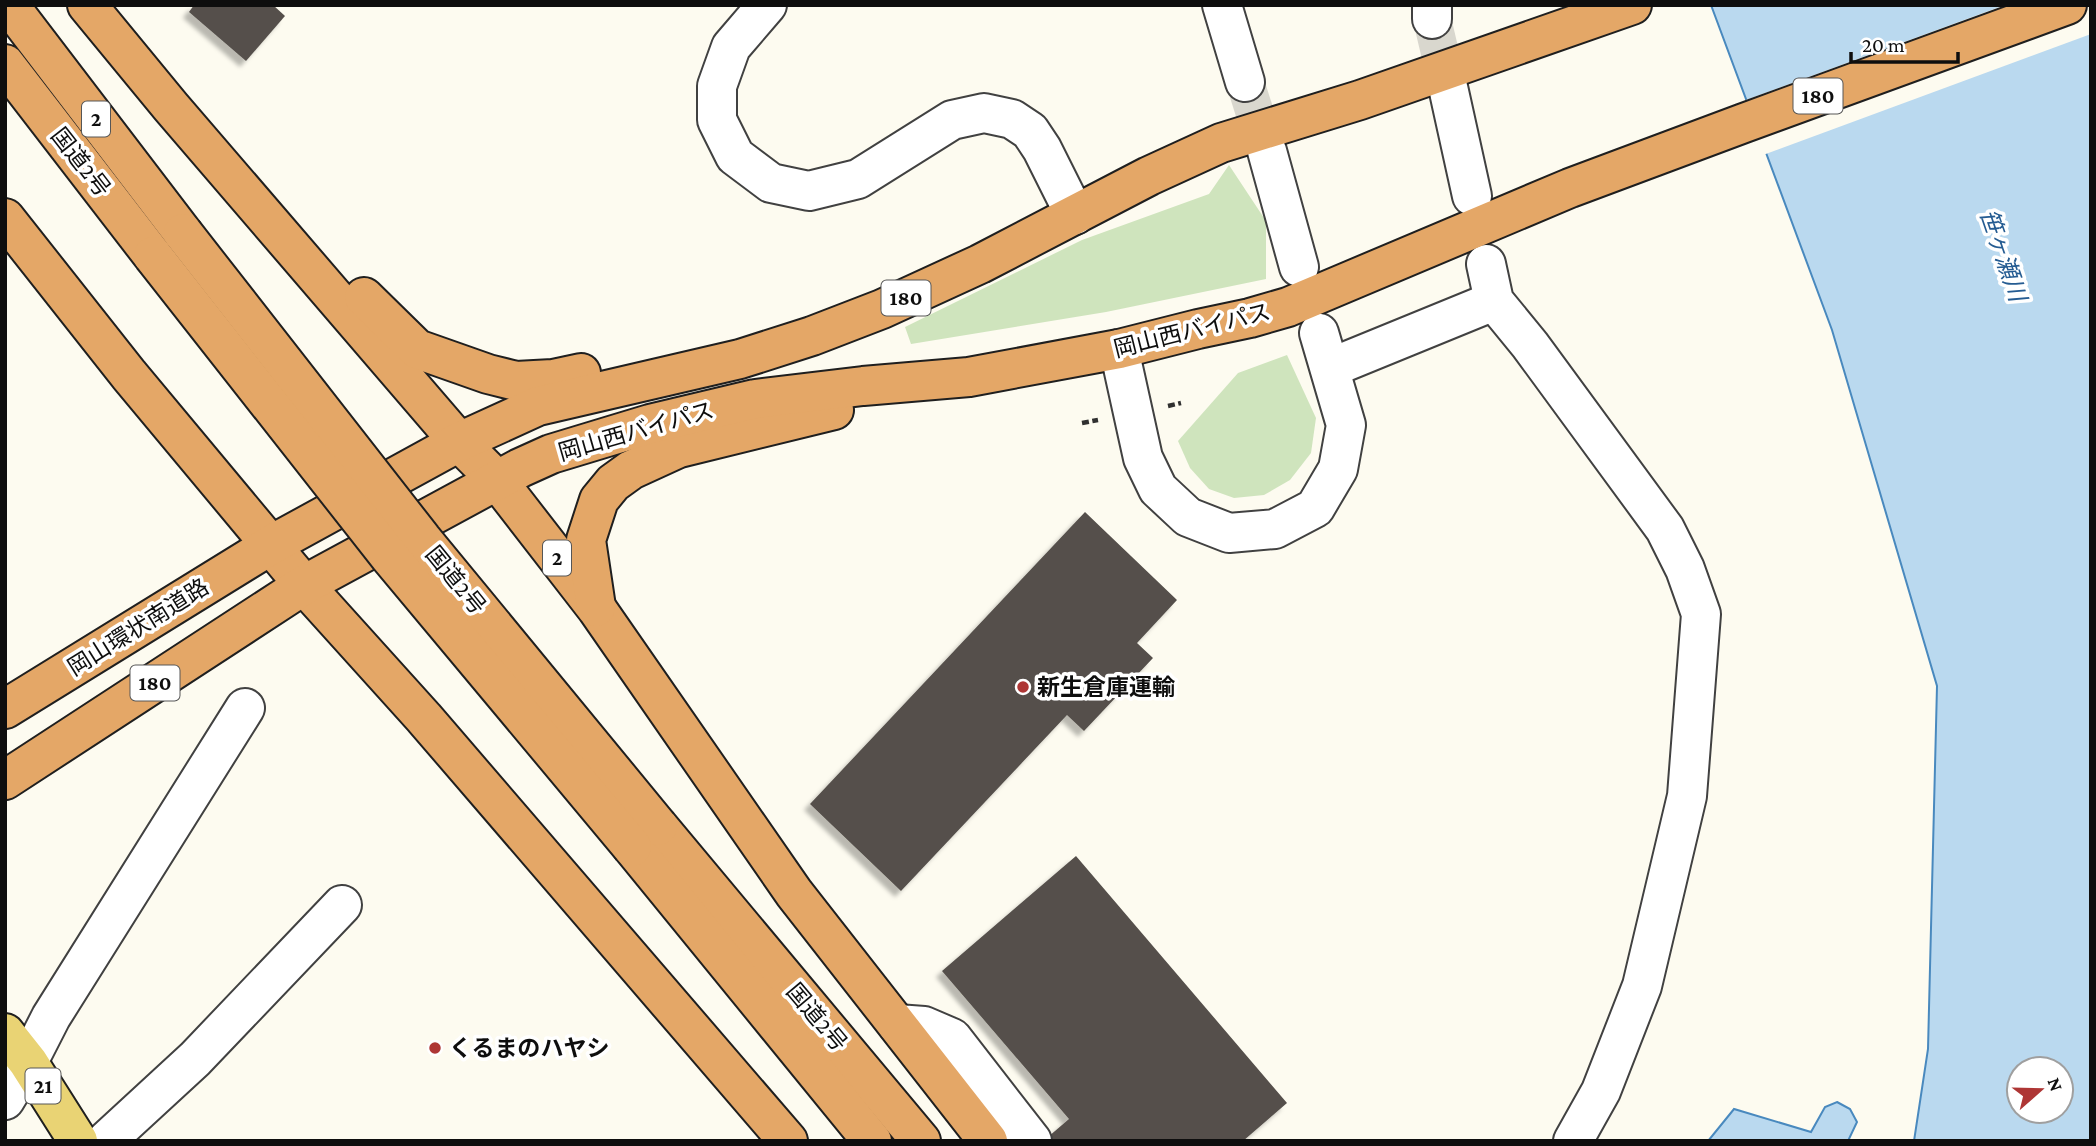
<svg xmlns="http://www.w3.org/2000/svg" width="2096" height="1146" font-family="'Crimson Pro','Noto Sans JP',serif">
  <defs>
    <filter id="shadow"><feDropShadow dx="-6" dy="6" stdDeviation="2" flood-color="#0004"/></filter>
  </defs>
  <rect width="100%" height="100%" fill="#fdfbf0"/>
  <g fill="#cfe4bd">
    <path d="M1229 165 1266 221V279L1106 312 911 344 905 327 1082 240 1209 194Z"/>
    <path d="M1287 355 1316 418 1311 453 1290 480 1264 495 1234 498 1209 489 1190 468 1178 441 1238 373Z"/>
  </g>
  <g fill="#bad9ef" stroke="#4989be" stroke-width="2" fill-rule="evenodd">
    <path d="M1711 5H2091V1141H1914L1928 1049 1937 686 1832 330ZM2019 1069H2061V1111H2019Z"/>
    <path d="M1837 1102 1850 1109 1857 1122 1848 1141H1708L1734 1109 1811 1132 1825 1107Z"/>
  </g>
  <path fill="#fdfbf0" d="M2005 5H2091V34L1763 155 1743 101Z"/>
  <g fill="#55504b" filter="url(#shadow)">
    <path d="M194 5H273L285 16 246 61 189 12Z"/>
    <path d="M1085 512 1177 600 1137 643 1153 658 1084 731 1067 715 901 891 810 804Z"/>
    <path d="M1076 856 1287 1103 1243 1141H1051L1048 1137 1069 1119 942 971Z"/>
  </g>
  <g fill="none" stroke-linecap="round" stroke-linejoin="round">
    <g stroke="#d9d7ce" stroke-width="38" stroke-dasharray="38 19" stroke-linecap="butt">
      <path d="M1432 19 1448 87"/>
      <path d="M1245 82 1267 151"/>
    </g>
    <g stroke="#414141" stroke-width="42">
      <g id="minor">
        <path d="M767 5 731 47 717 86V120L735 156 771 183 809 191 858 179 952 120 984 113 1012 119 1030 131 1042 149 1075 215"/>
        <path d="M1222 5 1245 82"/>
        <path d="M1432 5V19"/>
        <path d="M1448 87 1472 196"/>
        <path d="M1267 151 1299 267"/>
        <path d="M1486 264 1494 301 1530 345 1665 529 1685 569 1701 614 1687 796 1642 986 1601 1091 1573 1141"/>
        <path d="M1119 349 1143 458 1158 489 1188 517 1229 533 1275 529 1315 508 1338 469 1346 425 1319 333"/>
        <path d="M1330 368 1494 301"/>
        <path d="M897 1024 924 1026 952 1038 1032 1141"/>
        <path d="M5 1100 28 1062 51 1017 245 708"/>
        <path d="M106 1141 195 1059 342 905"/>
      </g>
    </g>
    <g stroke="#1f1f1f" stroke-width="42">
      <path id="major" d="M5 1033 28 1062 78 1141"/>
    </g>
    <g stroke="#1f1f1f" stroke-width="42">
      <g id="highway">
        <path d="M9 5 183 233"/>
        <path d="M87 5 171 107 459 442 497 480 597 609 794 893 988 1141"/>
        <path d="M5 64 153 256"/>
        <path d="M5 218 129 375 304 585 424 718 788 1141"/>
        <path d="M364 297 417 349 488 374 516 381 553 379 581 373"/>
        <path d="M596 607 586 540 599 500 613 483 631 470 679 448 834 410"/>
        <path d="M5 709 271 545 459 442 538 406 740 359 812 336 882 309 980 264 1149 176 1221 143 1360 100 1632 5"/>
        <path d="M5 780 304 585 520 468 551 454 650 424 755 399 863 386 969 377 1119 349 1198 329 1250 318 1288 307 1570 188 1744 123 2067 5"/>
        <path d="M658 826 921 1141"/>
        <path d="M632 847 872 1141"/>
      </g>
    </g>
    <g stroke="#303030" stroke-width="4.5" stroke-dasharray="7 3.5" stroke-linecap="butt">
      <path d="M1168 406 1181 403"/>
      <path d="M1082 423 1098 420"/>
    </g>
    <use href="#minor" stroke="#fff" stroke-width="38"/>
    <use href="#major" stroke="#e9d374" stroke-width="38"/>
    <use href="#highway" stroke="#e4a767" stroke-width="38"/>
    <g stroke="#1f1f1f" stroke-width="42" stroke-linecap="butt">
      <g id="highway-bridge">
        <path d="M183 233 422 539 658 826"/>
        <path d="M153 256 389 556 632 847"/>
      </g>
    </g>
    <use href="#highway-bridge" stroke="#e4a767" stroke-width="38"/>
  </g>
  <g fill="#ae3635" stroke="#fff" stroke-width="2.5">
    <circle cx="1023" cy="687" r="7"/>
    <circle cx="435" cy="1048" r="7"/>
  </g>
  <g text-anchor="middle" stroke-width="7" stroke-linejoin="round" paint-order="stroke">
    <g fill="#fff" stroke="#565656" stroke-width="2">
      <rect x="1793.5" y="78.5" width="49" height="35" rx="5"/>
      <rect x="82" y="101.5" width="28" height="35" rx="5"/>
      <rect x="881.5" y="280.5" width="49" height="35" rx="5"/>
      <rect x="543" y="540.5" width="28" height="35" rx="5"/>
      <rect x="130.5" y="665.5" width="49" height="35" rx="5"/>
      <rect x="25.5" y="1068.5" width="35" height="35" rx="5"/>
    </g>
    <g font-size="21" font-weight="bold" fill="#0e0e0e">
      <text x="1818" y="103">180</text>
      <text x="96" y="126">2</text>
      <text x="906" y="305">180</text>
      <text x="557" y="565">2</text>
      <text x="155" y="690">180</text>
      <text x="43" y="1093">21</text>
    </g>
    <g font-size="23" fill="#0e0e0e" stroke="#fff">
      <text transform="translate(81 162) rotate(52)" y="8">国道2号</text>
      <text transform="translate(1192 330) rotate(-14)" y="8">岡山西バイパス</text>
      <text transform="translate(636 431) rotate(-16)" y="8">岡山西バイパス</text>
      <text transform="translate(456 580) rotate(51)" y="8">国道2号</text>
      <text transform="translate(138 627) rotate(-32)" y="8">岡山環状南道路</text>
      <text transform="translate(817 1017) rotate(50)" y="8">国道2号</text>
    </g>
    <g font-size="23" font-weight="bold" fill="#0e0e0e" stroke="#fff" text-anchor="start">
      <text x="1037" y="695">新生倉庫運輸</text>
      <text x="449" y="1056">くるまのハヤシ</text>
    </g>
    <g font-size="24" font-style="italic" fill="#255c92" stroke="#fff">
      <text transform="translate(2003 255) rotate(71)" y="8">笹ヶ瀬川</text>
    </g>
  </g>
  <rect width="2096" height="1146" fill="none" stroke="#0e0e0e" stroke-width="14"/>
  <g transform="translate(2040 1090) rotate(70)"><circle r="33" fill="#ffffff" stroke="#9f9f9f" stroke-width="2"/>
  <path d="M0-5L12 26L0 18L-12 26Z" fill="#ae3635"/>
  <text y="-10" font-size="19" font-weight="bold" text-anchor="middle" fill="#0e0e0e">N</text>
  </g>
  <path d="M1851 52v10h107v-10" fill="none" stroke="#0e0e0e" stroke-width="3.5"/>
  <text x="1862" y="52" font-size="21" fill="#0e0e0e" stroke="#ffffff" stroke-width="5" paint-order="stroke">20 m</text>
</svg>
